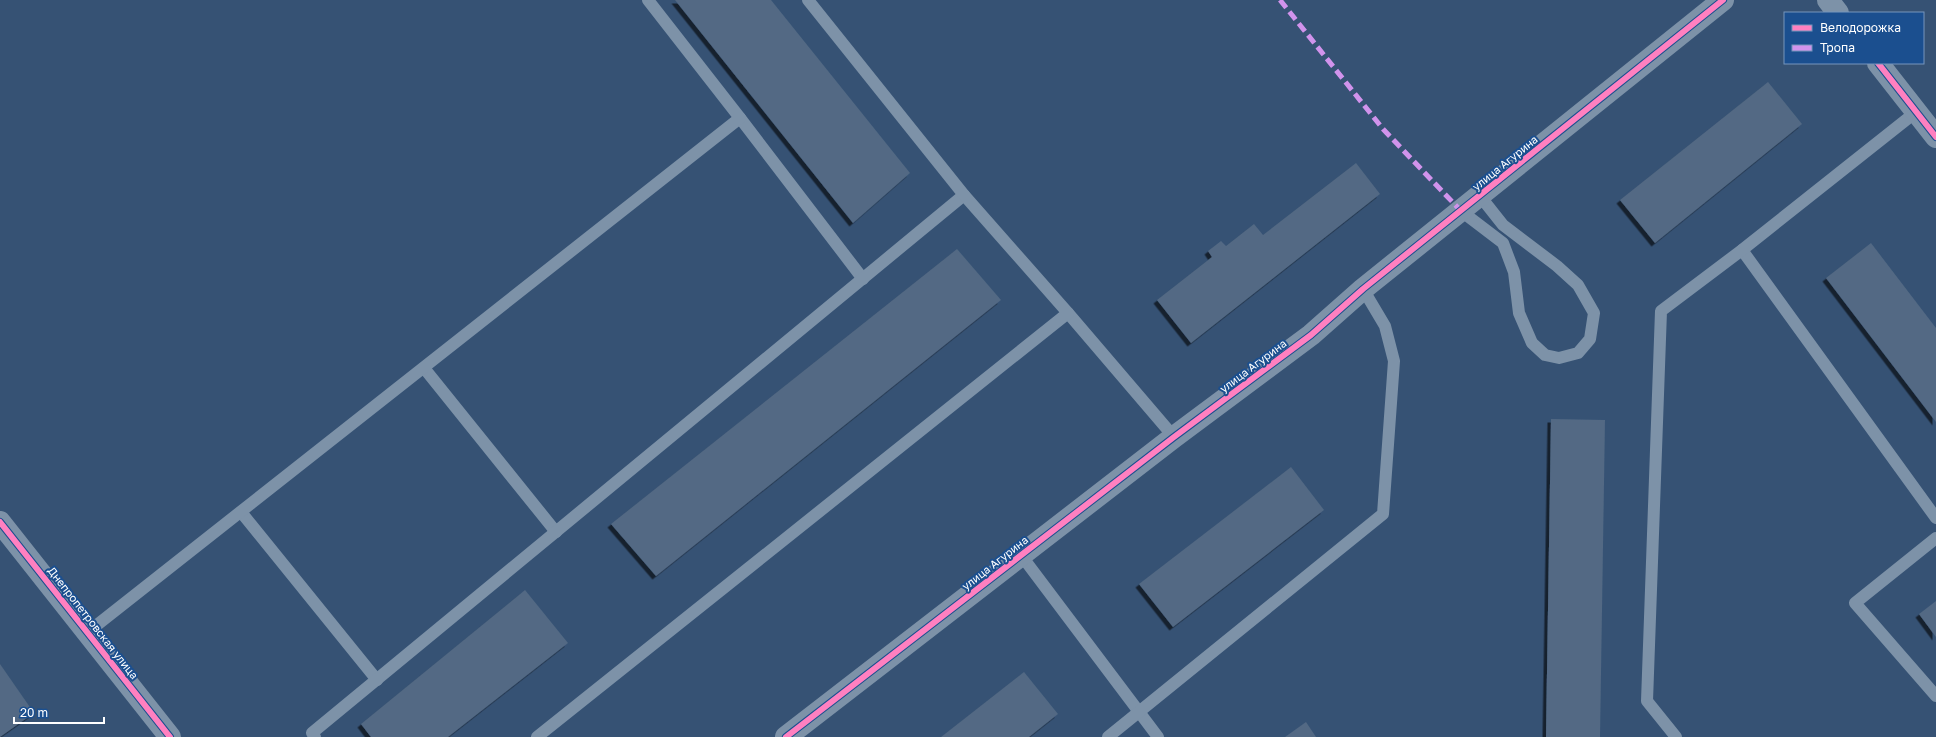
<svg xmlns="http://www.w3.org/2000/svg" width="1936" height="737" font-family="'Golos Text',sans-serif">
  <defs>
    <filter id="shadow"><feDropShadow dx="-3.5" dy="3.5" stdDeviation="0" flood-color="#0009"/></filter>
  </defs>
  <rect width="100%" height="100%" fill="#365274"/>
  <g fill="#526984" filter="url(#shadow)">
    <path d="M675 0H771L910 173 853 223Z"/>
    <path d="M1768 82 1802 124 1655 243 1620 200Z"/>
    <path d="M1356 163 1380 194 1191 343 1157 300 1212 257 1208 251 1221 241 1226 246 1254 224 1263 235Z"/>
    <path d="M1871 243 1936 328V422L1826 278Z"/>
    <path d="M957 249 1001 300 656 576 611 524Z"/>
    <path d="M1551 419 1605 420 1600 737H1546Z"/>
    <path d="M1291 467 1324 510 1173 627 1139 584Z"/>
    <path d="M525 590 568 643 448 737H371L361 724Z"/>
    <path d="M1936 601V637L1919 614Z"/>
    <path d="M0 664 34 713 0 737Z"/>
    <path d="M1024 672 1058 714 1029 737H941Z"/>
    <path d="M1306 722 1316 737H1285Z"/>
  </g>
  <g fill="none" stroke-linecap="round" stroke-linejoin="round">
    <g stroke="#7d92a8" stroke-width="12">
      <path d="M740 118 863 279"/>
      <path d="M1461 211 1503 243 1514 272 1519 313 1532 343 1545 355 1559 358 1578 353 1590 339 1594 313 1578 285 1557 266 1503 225 1480 196"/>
      <path d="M1742 250 1936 518"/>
      <path d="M1068 313 1174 437"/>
      <path d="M424 368 556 532"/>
      <path d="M241 512 377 680"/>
      <path d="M1936 538 1855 603 1936 696"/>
      <path d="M1021 555 1158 737"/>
      <path d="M88 632 740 118 648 0"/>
      <path d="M315 737 312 733 964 195"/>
      <path d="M537 737 1068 313 964 195 808 0"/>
      <path d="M1108 737 1383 514 1394 361 1385 326 1363 289"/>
      <path d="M1676 737 1647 701 1661 311 1742 250 1916 112"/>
    </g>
    <g stroke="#7d92a8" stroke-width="22">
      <path d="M1828 0 1838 13"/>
      <path d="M1878 63 1936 137"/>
      <path d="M786 737 1174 437 1311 335 1363 289 1723 0"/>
    </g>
    <path stroke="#7d92a8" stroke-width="22" d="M0 522 170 737"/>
    <path stroke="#d193ec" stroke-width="5" stroke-dasharray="10 5" stroke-linecap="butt" d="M1280 0 1383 129 1461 211"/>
    <g stroke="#1b4f8f" stroke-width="8">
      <g id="cycleway">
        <path d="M1878 63 1936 137"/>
        <path d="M0 522 170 737"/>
        <path d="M786 737 1174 437 1311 335 1363 289 1723 0"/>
      </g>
    </g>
    <use href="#cycleway" stroke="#ff80c0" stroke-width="6"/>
  </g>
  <g text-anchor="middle" stroke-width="4" stroke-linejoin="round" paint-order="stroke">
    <g font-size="11" fill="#fff" stroke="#1b4f8f">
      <text transform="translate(1505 163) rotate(-39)" y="4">улица Агурина</text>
      <text transform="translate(1253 366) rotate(-37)" y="4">улица Агурина</text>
      <text transform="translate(995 563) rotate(-38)" y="4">улица Агурина</text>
      <text transform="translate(93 623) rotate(52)" y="4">Днепропетровская улица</text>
    </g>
  </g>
  <rect x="1784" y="12" width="140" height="52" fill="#1b4f8f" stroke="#7695bc"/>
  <rect x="1792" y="25" width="20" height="6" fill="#ff80c0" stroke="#7695bc"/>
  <text x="1820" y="32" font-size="12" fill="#ffffff">Велодорожка</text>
  <rect x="1792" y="45" width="20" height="6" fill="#d193ec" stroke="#7695bc"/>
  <text x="1820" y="52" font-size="12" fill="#ffffff">Тропа</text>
  <path d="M14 717v6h90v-6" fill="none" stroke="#ffffff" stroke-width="2"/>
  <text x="20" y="717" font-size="12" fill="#ffffff" stroke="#1b4f8f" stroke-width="3" paint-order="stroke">20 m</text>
</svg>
